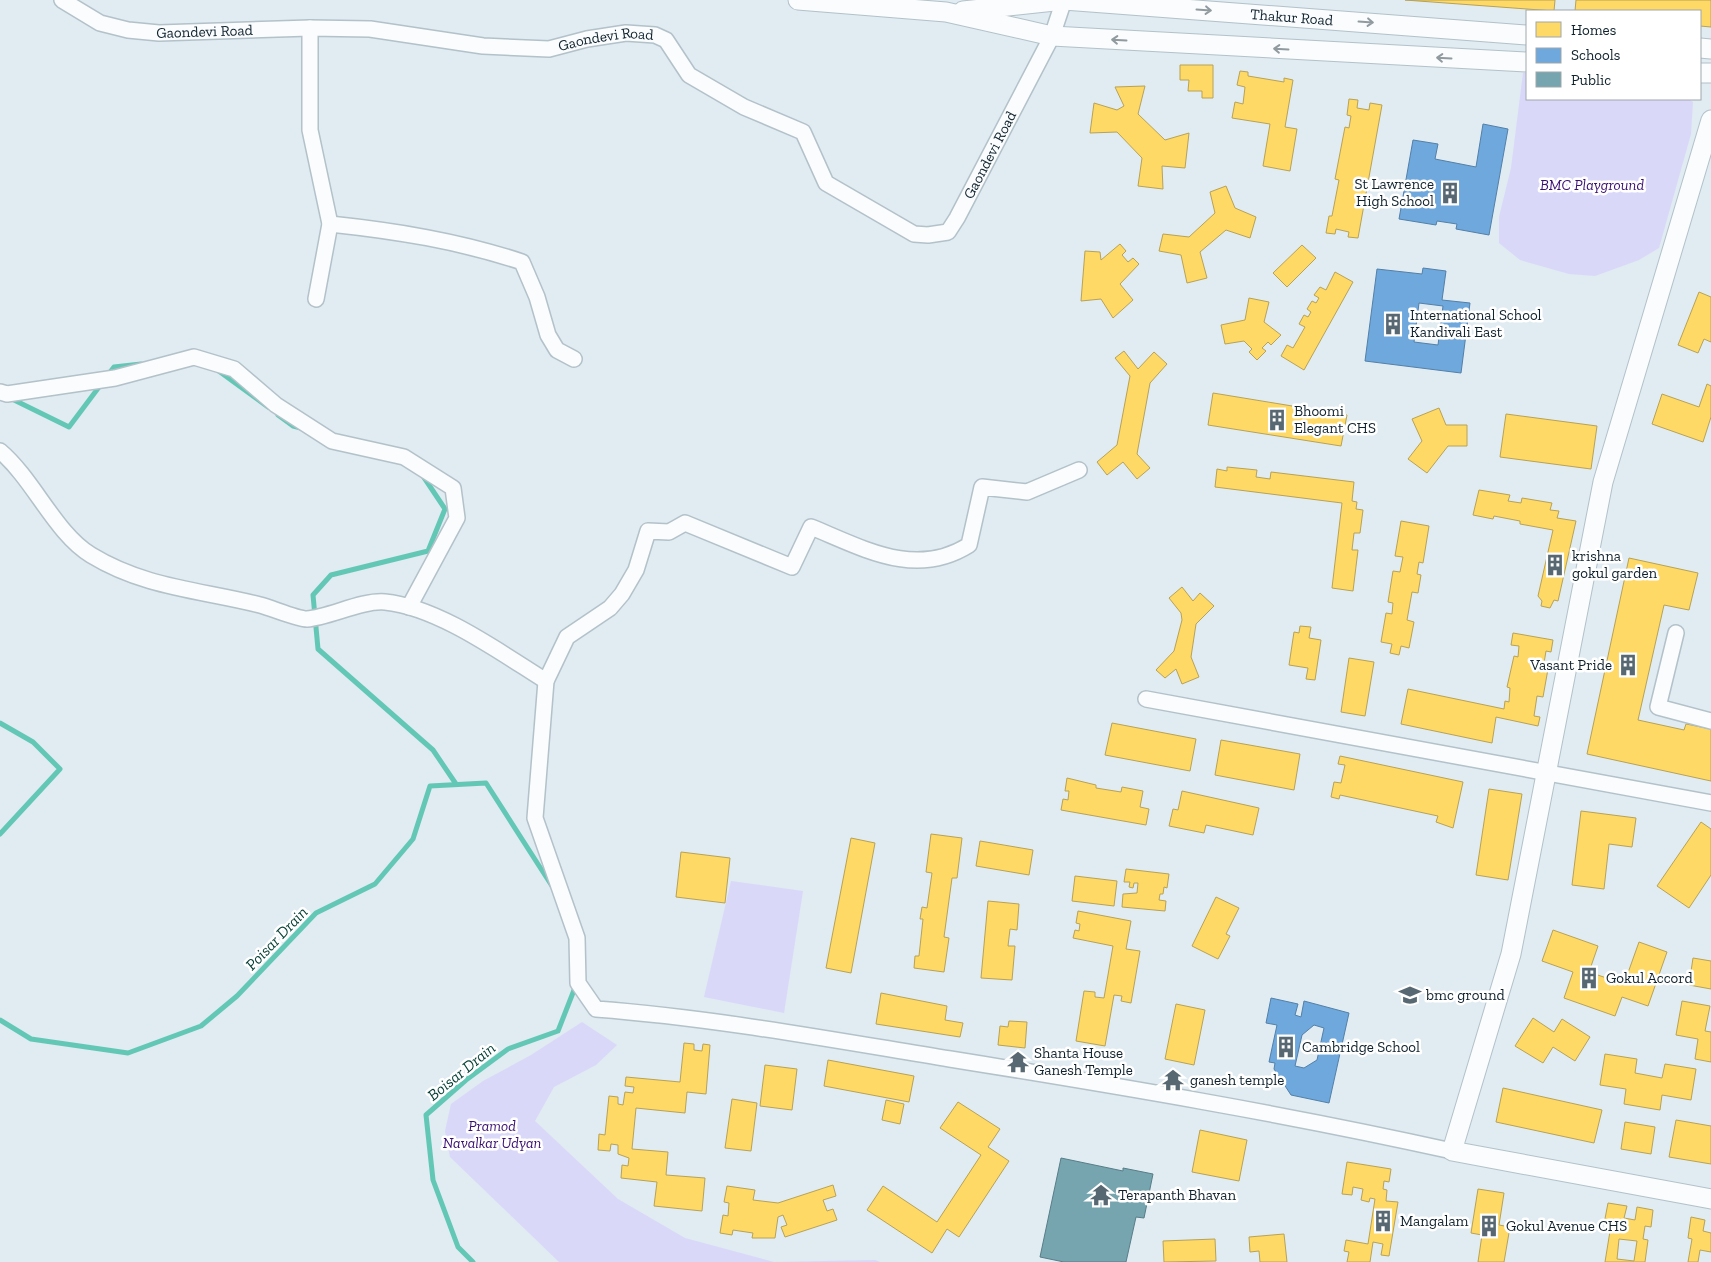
<svg xmlns="http://www.w3.org/2000/svg" width="1711" height="1262" font-family="'Zilla Slab',serif">
  <rect width="100%" height="100%" fill="#e0ebf2"/>
  <g fill="#dad8f8">
    <path d="M1523 73H1527V99H1688L1693 102 1691 134 1659 248 1639 260 1595 276 1569 274 1520 260 1499 243V217L1511 168Z"/>
    <path d="M731 881 803 891 784 1013 704 997Z"/>
    <path d="M582 1022 617 1045 596 1065 554 1087 535 1121 618 1199 685 1238 774 1262 875 1260 880 1262H559L450 1157 445 1131 451 1104 483 1081 531 1055Z"/>
  </g>
  <g fill="#ffd966" stroke="#b7a255" fill-rule="evenodd">
    <path d="M1405 0H1555L1554 11Z"/>
    <path d="M1576 0H1711V27L1700 26V11H1575Z"/>
    <path d="M1180 65H1213V98H1202V91H1188L1189 80H1180Z"/>
    <path d="M1240 71 1248 72V76L1284 82V78L1293 80 1285 127 1297 129 1290 171 1263 166 1270 124 1232 118 1235 102 1243 104 1245 87 1237 85Z"/>
    <path d="M1145 86 1138 114 1165 140 1189 133 1185 168 1162 166 1163 189 1138 186 1142 158 1117 132 1090 133 1094 103 1117 110 1124 106 1115 87Z"/>
    <path d="M1349 99 1358 100 1357 108 1369 110 1370 103 1382 105 1358 238 1348 237 1349 232 1336 229 1335 234 1326 233 1329 216H1332L1339 180 1335 179 1345 127 1349 128 1351 116 1347 115Z"/>
    <path d="M1226 186 1235 208 1256 217 1250 238 1226 230 1200 252 1207 278 1187 283 1181 255 1159 251 1163 234 1189 237 1215 213 1210 192Z"/>
    <path d="M1120 244 1126 251 1122 255 1128 262 1133 258 1139 264 1120 284 1133 300 1113 318 1101 299 1081 301 1085 251 1100 252 1101 260Z"/>
    <path d="M1302 245 1316 258 1287 287 1273 273Z"/>
    <path d="M1335 272 1353 282 1304 370 1281 356 1287 345 1293 348 1305 327 1299 324 1304 315 1308 317 1311 312 1307 309 1312 301 1316 303 1319 298 1314 295 1320 287 1326 290Z"/>
    <path d="M1699 292 1711 297V342L1704 339 1698 353 1678 345Z"/>
    <path d="M1249 298 1269 302 1264 322 1281 335 1271 345 1268 342 1262 348 1266 351 1257 360 1249 352 1252 349 1244 341 1225 344 1221 325 1245 320Z"/>
    <path d="M1124 351 1138 369 1154 352 1167 364 1150 383 1137 454 1150 468 1137 479 1123 462 1107 475 1097 462 1117 445 1130 376 1115 358Z"/>
    <path d="M1707 384 1711 386V417L1703 442 1652 424 1662 394 1699 407Z"/>
    <path d="M1213 393 1347 415 1341 446 1208 425Z"/>
    <path d="M1439 408 1446 425H1467V446H1448L1427 473 1408 459 1422 441 1412 419Z"/>
    <path d="M1506 414 1597 426 1591 469 1500 457Z"/>
    <path d="M1227 467 1257 470 1256 477 1270 479 1271 472 1354 482 1352 501 1357 502 1356 509 1363 510 1360 533H1354L1352 550H1358L1353 591 1332 588 1342 503 1215 487 1217 469 1227 471Z"/>
    <path d="M1479 490 1510 495 1508 501 1521 503 1522 498 1552 503 1550 510 1559 511 1557 518 1576 521 1558 601 1554 600 1550 608 1541 606 1542 601 1538 596 1553 530 1520 524V521L1494 516 1493 519 1473 515Z"/>
    <path d="M1401 521 1429 526 1423 563 1419 562 1417 574 1421 575 1418 593 1412 592 1407 620 1414 622 1409 648 1401 646 1399 655 1390 653 1392 644 1381 642 1386 613 1392 614 1393 603 1388 602 1393 571 1400 572 1403 557 1395 556Z"/>
    <path d="M1629 558 1698 573 1689 610 1664 605 1638 720 1684 730 1686 724 1711 729V781L1587 754Z"/>
    <path d="M1182 587 1193 601 1200 593 1214 606 1196 624 1191 657 1199 677 1182 684 1176 669 1165 678 1156 670 1174 651 1182 620 1181 613 1169 598Z"/>
    <path d="M1300 626 1311 627 1309 638 1321 640 1315 680 1306 679 1308 668 1289 665 1294 632 1299 633Z"/>
    <path d="M1513 633 1553 640 1551 652 1546 651 1543 669H1548L1543 697 1537 696 1534 716 1540 717 1538 726 1496 717 1492 743 1401 724 1408 689 1504 709 1505 701 1509 702 1510 688 1507 687 1514 656 1518 657 1519 646 1511 645Z"/>
    <path d="M1349 658 1374 662 1365 716 1341 712Z"/>
    <path d="M1112 723 1196 739 1190 771 1105 755Z"/>
    <path d="M1221 740 1300 754 1294 790 1215 775Z"/>
    <path d="M1340 756 1463 782 1453 828 1436 822 1438 816 1340 795 1339 799 1331 797 1334 782 1341 783 1345 765 1338 764Z"/>
    <path d="M1067 778 1096 785V788L1121 792 1122 787 1143 791 1140 807 1149 809 1146 825 1061 810 1063 799 1068 800 1069 791H1065Z"/>
    <path d="M1489 789 1522 794 1508 880 1476 875Z"/>
    <path d="M1182 791 1259 808 1253 835 1206 825 1204 833 1169 826 1173 809 1178 810Z"/>
    <path d="M1581 811 1636 818 1632 847 1609 844 1604 889 1572 885Z"/>
    <path d="M1701 822 1711 829V875L1689 908 1657 886Z"/>
    <path d="M931 834 962 838 957 878H952L944 937 949 938 944 972 914 968 915 956H919L923 919H920L922 907 927 908 932 873 926 872Z"/>
    <path d="M851 838 875 843 851 973 826 968Z"/>
    <path d="M980 841 1033 850 1029 875 976 866Z"/>
    <path d="M681 852 730 858 725 903 676 897Z"/>
    <path d="M1126 869 1169 874 1167 888 1164 887 1163 894H1160L1159 900 1166 901 1165 911 1122 907 1123 894 1137 893 1138 883H1134L1133 888 1129 887 1130 882H1124Z"/>
    <path d="M1075 876 1117 881 1114 906 1072 901Z"/>
    <path d="M1216 897 1239 908 1226 934 1230 936 1218 959 1192 946Z"/>
    <path d="M988 901 1019 904 1017 930 1010 929 1008 946H1015L1012 980 981 978Z"/>
    <path d="M1078 911 1131 921 1126 949 1140 951 1131 1003 1121 1001 1122 996 1114 995 1105 1046 1076 1041 1084 991 1095 992V997L1104 998 1113 946 1073 938 1075 930 1079 931 1080 924 1076 923Z"/>
    <path d="M1553 930 1598 946 1589 972 1624 984 1639 942 1667 952 1648 1006 1622 997 1615 1016 1564 998 1573 972 1542 961Z"/>
    <path d="M1693 958 1711 961V989L1689 985Z"/>
    <path d="M881 993 947 1006 945 1020 963 1023 960 1037 876 1024Z"/>
    <path d="M1682 1001 1710 1006 1705 1031 1711 1032V1062L1695 1059 1698 1039 1676 1035Z"/>
    <path d="M1176 1004 1205 1010 1194 1065 1165 1059Z"/>
    <path d="M1533 1018 1554 1032 1562 1019 1590 1037 1575 1061 1553 1047 1543 1063 1515 1046Z"/>
    <path d="M1009 1021 1027 1022 1025 1048 998 1045 1000 1026 1008 1027Z"/>
    <path d="M684 1043 694 1044V1050L702 1051 703 1044 710 1045 706 1094 687 1092 685 1113 636 1108 632 1149 668 1152 666 1175 705 1178 702 1211 654 1206 657 1182 621 1178 622 1165 628 1166 629 1158 618 1154V1145L611 1144 610 1151 598 1150 599 1134 605 1135 609 1096 618 1097V1104L623 1105 625 1092 633 1093 634 1087 625 1086 626 1077 680 1082Z"/>
    <path d="M1605 1054 1637 1059 1635 1073 1662 1078 1665 1064 1696 1069 1691 1100 1662 1095 1660 1110 1624 1104 1626 1089 1600 1085Z"/>
    <path d="M828 1060 914 1076 909 1102 824 1086Z"/>
    <path d="M765 1065 797 1069 792 1110 760 1106Z"/>
    <path d="M1503 1088 1602 1110 1594 1143 1496 1122Z"/>
    <path d="M732 1099 757 1103 751 1151 725 1148Z"/>
    <path d="M886 1100 904 1104 900 1124 882 1120Z"/>
    <path d="M958 1102 1000 1129 988 1147 1009 1161 959 1237 947 1229 932 1253 867 1210 883 1186 937 1222 981 1155 940 1128Z"/>
    <path d="M1676 1120 1711 1126V1164L1669 1157Z"/>
    <path d="M1625 1122 1655 1127 1651 1154 1621 1149Z"/>
    <path d="M1200 1130 1247 1140 1239 1181 1192 1172Z"/>
    <path d="M1347 1162 1391 1169 1389 1182 1384 1181 1383 1189 1387 1190 1386 1201 1398 1202 1389 1256 1381 1255 1383 1244 1373 1242 1370 1262H1347L1349 1252 1344 1251 1346 1240 1368 1244 1375 1199 1370 1198 1369 1202 1361 1200 1363 1189 1353 1187 1352 1195 1342 1194Z"/>
    <path d="M833 1185 836 1196 823 1200 827 1211 833 1209 837 1220 785 1237 781 1227 787 1225 783 1215 778 1217 775 1238H752L753 1233 733 1230 732 1235 720 1233 723 1215 728 1216 729 1203 724 1202 727 1186 755 1190 753 1200 778 1203Z"/>
    <path d="M1478 1189 1504 1193 1499 1225 1510 1227 1504 1262H1478L1482 1235 1471 1233Z"/>
    <path d="M1608 1203 1627 1206 1624 1218 1635 1220 1637 1207 1653 1210 1651 1227 1645 1226 1643 1239 1648 1240 1645 1262H1605L1611 1225 1604 1224ZM1619 1239 1637 1241 1634 1261 1617 1259Z"/>
    <path d="M1691 1217 1705 1220 1703 1231 1711 1233V1252L1700 1250 1698 1262H1688L1692 1239 1688 1238Z"/>
    <path d="M1284 1234 1287 1262H1260L1259 1251 1250 1252 1249 1237Z"/>
    <path d="M1215 1239 1216 1261 1164 1262 1163 1241Z"/>
  </g>
  <g fill="#6fa8dc" stroke="#5280a8" fill-rule="evenodd">
    <path d="M1483 124 1508 129 1489 235 1456 229 1457 224 1437 221 1436 225 1399 219 1413 140 1438 144 1435 159 1476 167Z"/>
    <path d="M1423 268 1446 271 1442 300 1470 303 1461 373 1365 361 1377 269 1422 274ZM1419 303 1443 306 1438 345 1414 342Z"/>
    <path d="M1271 998 1298 1004 1295 1015 1301 1017 1304 1001 1349 1013 1329 1103 1291 1095 1274 1069 1275 1063 1269 1062 1277 1025 1266 1023ZM1314 1025 1324 1028 1317 1060 1304 1068 1295 1066 1302 1035Z"/>
  </g>
  <path fill="#76a5af" stroke="#577e88" d="M1061 1158 1123 1171V1168L1153 1174 1144 1218 1136 1217 1126 1262H1064L1040 1257Z"/>
  <g fill="none" stroke-linecap="round" stroke-linejoin="round">
    <g stroke="#63c7b6" stroke-width="5">
      <path d="M216 369 268 407"/>
      <path d="M107 376 114 367 141 364"/>
      <path d="M10 398 69 427 102 383"/>
      <path d="M278 415 293 426 301 428"/>
      <path d="M423 476 445 509 428 551 331 575 313 595 318 649 433 750 456 784"/>
      <path d="M0 723 33 742 60 769 0 834"/>
      <path d="M0 1020 31 1039 128 1053 201 1026 237 996 316 913 375 884 413 839 430 786 486 783 552 886"/>
      <path d="M473 1262 458 1247 433 1180 426 1115 466 1080 508 1049 558 1031 576 985"/>
    </g>
    <g stroke="#b3c1c9" stroke-width="18">
      <g id="minor">
        <path id="s1" d="M62 0 100 23 128 30 159 33 310 28 370 29 483 46 549 49 587 39 626 33 655 35 666 40 689 75 744 107 803 132 826 183 914 234 928 235 948 232 957 218 1052 36 1064 0"/>
        <path d="M310 28V130L330 224 316 299"/>
        <path d="M330 224C396 231 459 241 522 262L537 297 548 335 557 350 574 359"/>
        <path d="M0 392 7 394 115 378 194 357 234 369 276 405 332 441 404 457 453 488 457 518 409 607"/>
        <path d="M0 451C34 480 55 533 91 555 145 588 201 590 260 605 272 608 297 619 307 619 330 617 362 600 385 602 438 607 501 653 546 681"/>
        <path d="M1079 470 1027 492 982 487 969 545C915 579 863 548 811 527L792 567 685 523 669 532 648 531 636 570 622 594 610 608 567 637 546 681 535 818 577 938 578 983 596 1009C715 1018 833 1040 950 1059 1118 1086 1286 1114 1452 1151"/>
        <path d="M1676 633 1658 707 1711 721"/>
        <path d="M1146 699 1711 803"/>
      </g>
    </g>
    <g stroke="#b3c1c9" stroke-width="21">
      <g id="tertiary">
        <path d="M798 0 946 12 1052 36 1527 62"/>
        <path id="s2" d="M963 11 1064 0 1527 35"/>
        <path d="M1700 48 1711 49"/>
        <path d="M1700 73H1711"/>
        <path d="M1711 120 1603 482 1511 954 1452 1151 1711 1199"/>
      </g>
    </g>
    <use href="#minor" stroke="#fafcfd" stroke-width="15"/>
    <use href="#tertiary" stroke="#fafcfd" stroke-width="19"/>
  </g>
  <defs><path id="oneway-shaft" d="M-6 0H5M1.5-3L5.5 0L1.5 3" fill="none" stroke-width="1.6" stroke-linecap="round" stroke-linejoin="round" transform="scale(1.25)"/></defs>
  <g stroke="#909a9f">
    <use href="#oneway-shaft" transform="translate(1204 10) rotate(4)"/>
    <use href="#oneway-shaft" transform="translate(1366 22) rotate(4)"/>
    <use href="#oneway-shaft" transform="translate(1119 40) rotate(-177)"/>
    <use href="#oneway-shaft" transform="translate(1281 49) rotate(-177)"/>
    <use href="#oneway-shaft" transform="translate(1444 58) rotate(-177)"/>
  </g>
  <defs>
    <g id="building-bare" transform="scale(1.725)"><path d="M-4-6H4V6H1V3H-1V6H-4ZM-2.5-4.3h1.7v1.8h-1.7ZM.8-4.3h1.7v1.8H.8ZM-2.5-1h1.7V.8h-1.7ZM.8-1h1.7V.8H.8Z" fill="#586872" stroke="#fff" stroke-width="2.5" paint-order="stroke"/></g>
    <g id="school-bare" transform="scale(1.725)"><path d="M0-5L7-2L0 1L-7-2ZM-4 1L0 2.5L4 1V4Q0 6-4 4Z" fill="#586872" stroke="#fff" stroke-width="2.5" paint-order="stroke"/></g>
    <g id="temple-bare" transform="scale(1.725)"><path d="M0-6L5-2H3V0L6.5 2.5H4V6H1.5V3h-3V6H-4V2.5H-6.5L-3 0V-2H-5Z" fill="#586872" stroke="#fff" stroke-width="2.5" paint-order="stroke"/></g>
  </defs>
  <g fill-rule="evenodd">
    <use href="#building-bare" x="1450" y="193"/>
    <use href="#building-bare" x="1393" y="324"/>
    <use href="#building-bare" x="1277" y="420"/>
    <use href="#building-bare" x="1555" y="565"/>
    <use href="#building-bare" x="1628" y="665"/>
    <use href="#building-bare" x="1589" y="978"/>
    <use href="#school-bare" x="1410" y="995"/>
    <use href="#building-bare" x="1286" y="1047"/>
    <use href="#temple-bare" x="1018" y="1062"/>
    <use href="#temple-bare" x="1173" y="1080"/>
    <use href="#temple-bare" x="1101" y="1195"/>
    <use href="#building-bare" x="1383" y="1221"/>
    <use href="#building-bare" x="1489" y="1226"/>
  </g>
  <g text-anchor="middle" stroke-width="5" stroke-linejoin="round" paint-order="stroke">
    <g font-size="15" fill="#0f222d" stroke="#fff">
      <text dy="5" stroke="none"><textPath href="#s2" startOffset="330">Thakur Road</textPath></text>
      <text dy="5" stroke="none"><textPath href="#s1" startOffset="150">Gaondevi Road</textPath></text>
      <text dy="5" stroke="none"><textPath href="#s1" startOffset="554">Gaondevi Road</textPath></text>
      <text dy="5" stroke="none"><textPath href="#s1" startOffset="1065">Gaondevi Road</textPath></text>
    </g>
    <g font-size="15" fill="#0f222d" stroke="#fff" text-anchor="start">
      <text x="1434" y="189" text-anchor="end">St Lawrence<tspan x="1434" dy="17">High School</tspan></text>
      <text x="1410" y="320">International School<tspan x="1410" dy="17">Kandivali East</tspan></text>
      <text x="1294" y="416">Bhoomi<tspan x="1294" dy="17">Elegant CHS</tspan></text>
      <text x="1572" y="561">krishna<tspan x="1572" dy="17">gokul garden</tspan></text>
      <text x="1612" y="670" text-anchor="end">Vasant Pride</text>
      <text x="1606" y="983">Gokul Accord</text>
      <text x="1426" y="1000">bmc ground</text>
      <text x="1302" y="1052">Cambridge School</text>
      <text x="1034" y="1058">Shanta House<tspan x="1034" dy="17">Ganesh Temple</tspan></text>
      <text x="1190" y="1085">ganesh temple</text>
      <text x="1118" y="1200">Terapanth Bhavan</text>
      <text x="1400" y="1226">Mangalam</text>
      <text x="1506" y="1231">Gokul Avenue CHS</text>
    </g>
    <g font-size="15" font-style="italic" fill="#3a0f72" stroke="#fff">
      <text x="1592" y="190">BMC Playground</text>
      <text x="492" y="1131">Pramod<tspan x="492" dy="17">Navalkar Udyan</tspan></text>
    </g>
    <g font-size="16" font-style="italic" fill="#003d32" stroke="#fff">
      <text transform="translate(276 938) rotate(-46)" y="6">Poisar Drain</text>
      <text transform="translate(461 1071) rotate(-39)" y="6">Boisar Drain</text>
    </g>
  </g>
  <rect x="1526" y="10" width="175" height="90" fill="#ffffff" stroke="#9fa7ab"/>
  <rect x="1536" y="22" width="25" height="15" fill="#ffd966" stroke="#9fa7ab"/>
  <text x="1571" y="35" font-size="15" fill="#0f222d">Homes</text>
  <rect x="1536" y="48" width="25" height="15" fill="#6fa8dc" stroke="#9fa7ab"/>
  <text x="1571" y="60" font-size="15" fill="#0f222d">Schools</text>
  <rect x="1536" y="72" width="25" height="15" fill="#76a5af" stroke="#9fa7ab"/>
  <text x="1571" y="85" font-size="15" fill="#0f222d">Public</text>
</svg>
